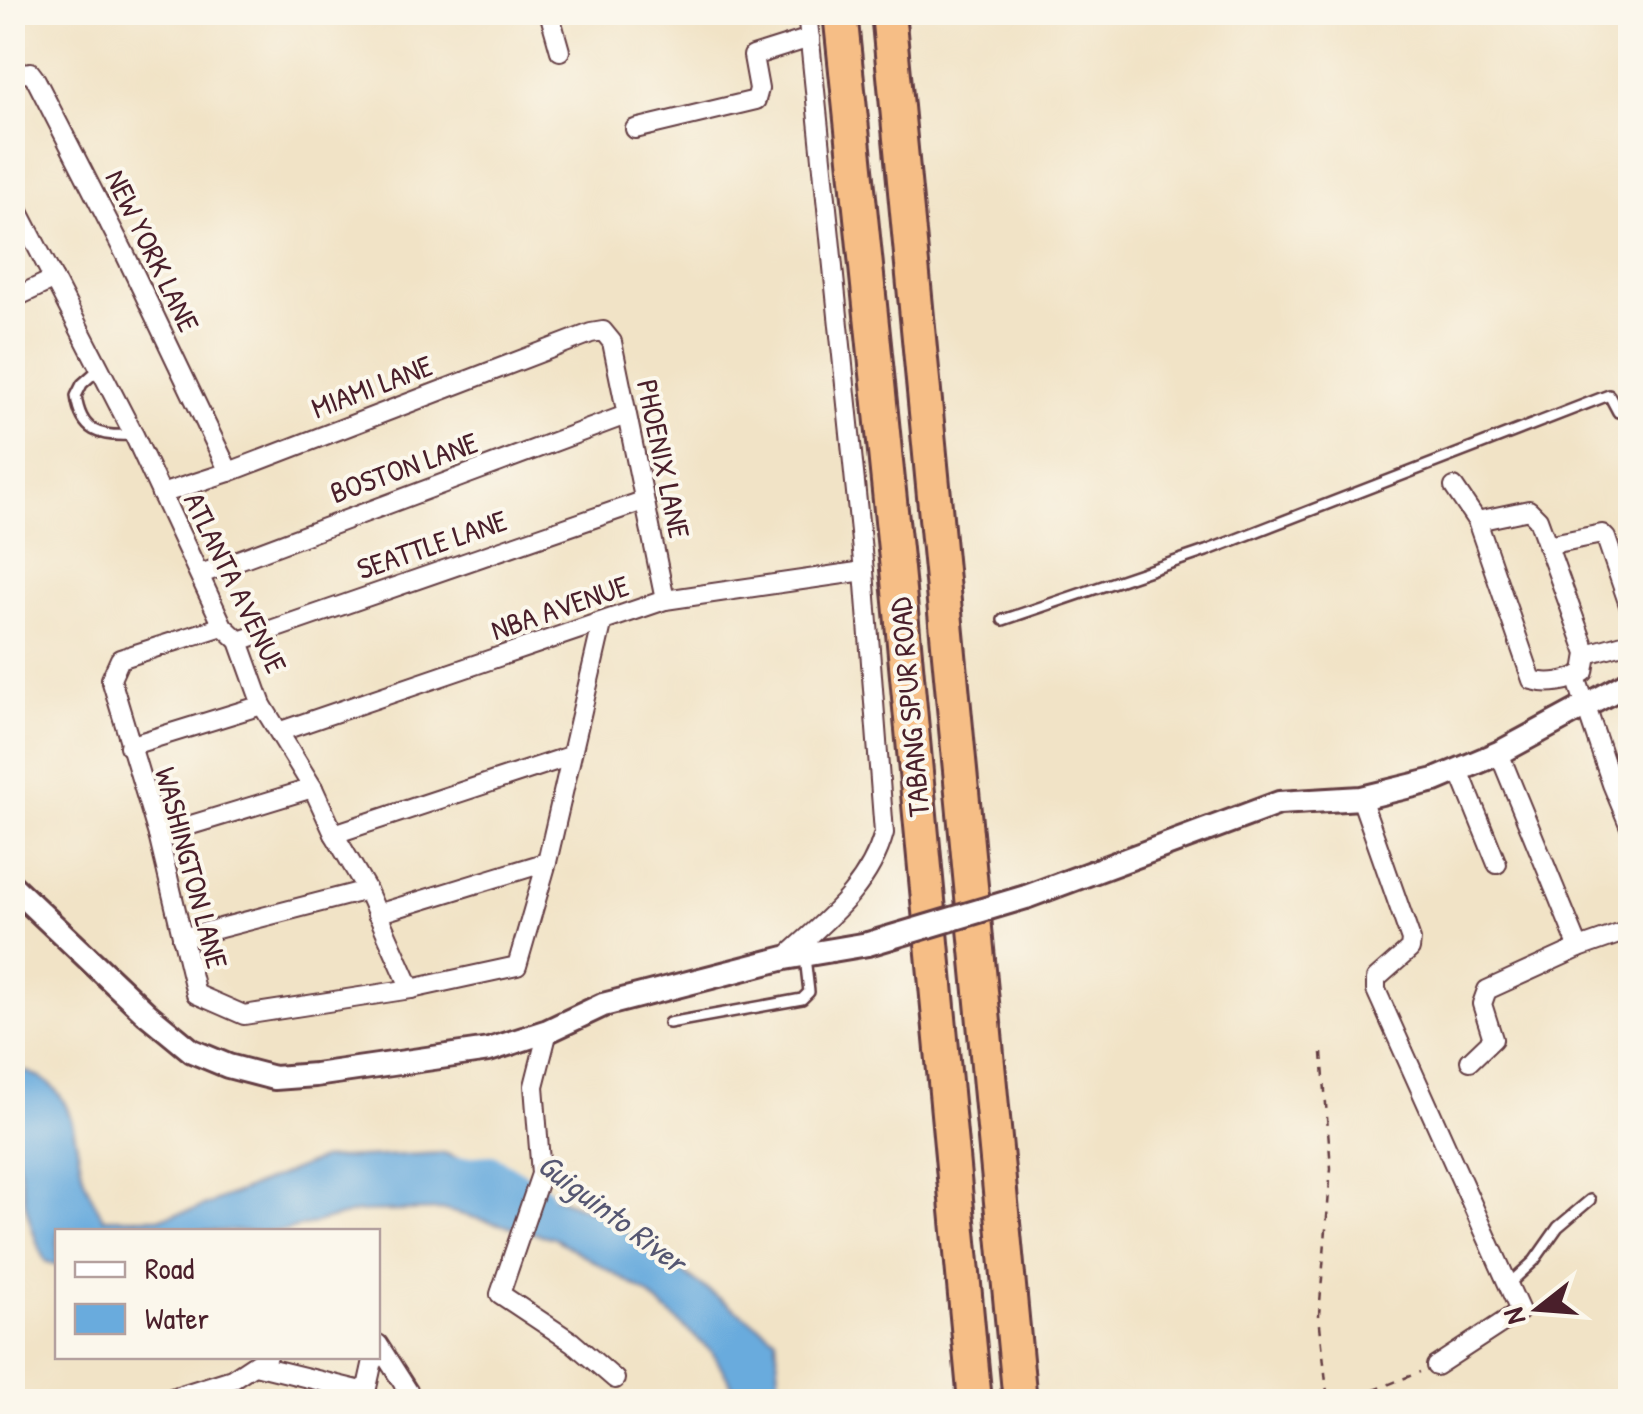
<svg xmlns="http://www.w3.org/2000/svg" width="1643" height="1414" font-family="'Patrick Hand',sans-serif">
  <rect width="100%" height="100%" fill="#fbf7ec"/>
  <filter id="ink" filterUnits="userSpaceOnUse"><feTurbulence type="fractalNoise" baseFrequency=".01" numOctaves="2"/><feDisplacementMap in="SourceGraphic" scale="20" xChannelSelector="R" yChannelSelector="G"/><feConvolveMatrix kernelMatrix="1 2 1 2 8 2 1 2 1" color-interpolation-filters="sRGB"/></filter>
  <filter id="wash" filterUnits="userSpaceOnUse"><feTurbulence type="fractalNoise" baseFrequency=".0048" numOctaves="4" result="noise"/><feDisplacementMap in="SourceGraphic" scale="40" xChannelSelector="R" yChannelSelector="G"/><feGaussianBlur stdDeviation="2.25" result="paint"/><feColorMatrix in="noise" values="0 0 0 0 0 0 0 0 0 0 0 0 0 0 0 0 0 1.4 0 .05"/><feComposite in="paint" operator="in"/></filter>
  <g filter="url(#wash)">
    <rect width="100%" height="100%" fill="#f1e3c6"/>
    <path fill="#69abdd" stroke="#5a6584" stroke-width="2.5" d="M13 1068C75 1081 71 1125 83 1175 87 1190 96 1204 103 1218H157L194 1210 321 1159 444 1153 601 1215 776 1338 781 1401H742L712 1352 648 1294 554 1238 444 1210 357 1212 285 1231 58 1232 57 1266 45 1261C18 1206 13 1130 13 1068Z"/>
    <g fill="none" stroke-linecap="round" stroke-linejoin="round">
      <path stroke="#69abdd" stroke-width="28" d="M449 1172 491 1169 539 1198"/>
    </g>
  </g>
  <g filter="url(#ink)">
    <g fill="none" stroke-linecap="round" stroke-linejoin="round">
      <g stroke="#633c42" stroke-width="14">
        <g id="service">
          <path d="M100 368 82 384 76 396C81 432 99 437 132 435"/>
          <path d="M1003 620 1206 551 1609 395 1618 412 1630 415"/>
          <path d="M669 1023 802 999 809 992 805 957"/>
          <path d="M1510 1283 1534 1261 1558 1227 1590 1200"/>
        </g>
      </g>
      <g stroke="#633c42" stroke-width="22">
        <g id="minor">
          <path d="M549 12 560 51"/>
          <path d="M12 76 30 72 36 80 126 256 229 472"/>
          <path d="M635 129 756 100 759 89 753 56 810 38"/>
          <path d="M12 198 134 435 223 626 239 641 262 705 313 788 334 834 367 890 411 989"/>
          <path d="M12 299 54 279"/>
          <path d="M1454 487 1477 521 1532 680C1548 685 1570 682 1584 672L1587 654 1538 519 1529 510 1477 521"/>
          <path d="M161 494 229 472 591 333 603 331 612 342 665 600"/>
          <path d="M1547 545 1602 534 1606 538 1630 608"/>
          <path d="M201 574 626 415"/>
          <path d="M223 626 120 659 111 679 158 835 196 994 244 1015 411 989 517 966 547 862 602 624"/>
          <path d="M239 641 643 501"/>
          <path d="M1587 654 1630 642"/>
          <path d="M1576 677 1612 784 1630 827"/>
          <path d="M281 731 665 600 864 571"/>
          <path d="M129 746 262 705"/>
          <path d="M1499 753 1579 948"/>
          <path d="M1459 770 1497 864"/>
          <path d="M1361 798 1411 940 1410 949 1376 979V990L1520 1311 1436 1366"/>
          <path d="M334 834 570 756"/>
          <path d="M158 835 313 788"/>
          <path d="M377 914 547 862"/>
          <path d="M182 938 367 890"/>
          <path d="M785 958C825 921 869 888 884 833L864 571 807 12"/>
          <path d="M548 1031 534 1086 541 1174 500 1294 572 1342 615 1379"/>
          <path d="M1470 1061 1493 1039 1482 1004 1487 990 1579 948 1630 930"/>
          <path d="M378 1344 415 1402"/>
          <path d="M255 1365 366 1392"/>
          <path d="M364 1401 374 1356"/>
          <path d="M159 1402 232 1379 267 1356"/>
        </g>
      </g>
      <g stroke="#633c42" stroke-width="28">
        <g id="tertiary">
          <path d="M12 886 147 1014 192 1051 228 1066 274 1078 315 1075 489 1050 548 1031 603 1005 785 958 868 944"/>
          <path d="M1026 897 1279 803 1361 798 1435 780 1499 753 1630 682"/>
        </g>
      </g>
      <g stroke="#633c42" stroke-width="38">
        <g id="motorway">
          <path d="M840 12 897 569 975 1402"/>
          <path d="M888 12 1020 1402"/>
        </g>
      </g>
      <g stroke="#633c42" stroke-width="2.5" stroke-dasharray="8 8" stroke-linecap="butt">
        <path d="M1322 1053 1331 1168 1319 1315 1328 1402"/>
        <path d="M1344 1402 1420 1372"/>
      </g>
      <use href="#service" stroke="#fff" stroke-width="9"/>
      <use href="#minor" stroke="#fff" stroke-width="18"/>
      <use href="#tertiary" stroke="#fff" stroke-width="22"/>
      <use href="#motorway" stroke="#f6be86" stroke-width="32"/>
      <g stroke="#633c42" stroke-width="28" stroke-linecap="butt">
        <path id="tertiary-bridge" d="M868 944 1026 897"/>
      </g>
      <use href="#tertiary-bridge" stroke="#fff" stroke-width="22"/>
    </g>
  </g>
  <g text-anchor="middle" stroke-width="8" stroke-linejoin="round" paint-order="stroke">
    <g font-size="30" fill="#4a1f2b" stroke="#fbf7ec">
      <text transform="translate(152 251) rotate(64)" y="10">NEW YORK LANE</text>
      <text transform="translate(372 387) rotate(-21)" y="10">MIAMI LANE</text>
      <text transform="translate(663 459) rotate(78)" y="10">PHOENIX LANE</text>
      <text transform="translate(404 468) rotate(-20)" y="10">BOSTON LANE</text>
      <text transform="translate(432 545) rotate(-19)" y="10">SEATTLE LANE</text>
      <text transform="translate(235 583) rotate(64)" y="10">ATLANTA AVENUE</text>
      <text transform="translate(560 608) rotate(-19)" y="10">NBA AVENUE</text>
      <text transform="translate(910 707) rotate(-95)" y="10">TABANG SPUR ROAD</text>
      <text transform="translate(191 868) rotate(75)" y="10">WASHINGTON LANE</text>
    </g>
    <g font-size="32" font-style="italic" fill="#565772" stroke="#fbf7ec">
      <text transform="translate(612 1213) rotate(37)" y="11">Guiguinto River</text>
    </g>
  </g>
  <rect width="1643" height="1414" fill="none" stroke="#fbf7ec" stroke-width="50"/>
  <rect x="55" y="1229" width="325" height="130" fill="#fbf7ec" stroke="#b4a19f" stroke-width="2.5"/>
  <rect x="75" y="1262" width="50" height="15" fill="#ffffff" stroke="#b4a19f" stroke-width="2.5"/>
  <text x="145" y="1279" font-size="30" fill="#4a1f2b">Road</text>
  <rect x="75" y="1304" width="50" height="30" fill="#69abdd" stroke="#b4a19f" stroke-width="2.5"/>
  <text x="145" y="1329" font-size="30" fill="#4a1f2b">Water</text>
  <g transform="translate(1538 1309) rotate(253)" stroke="#fbf7ec" stroke-width="8" paint-order="stroke">
  <path d="M0-8L18 38L0 25L-18 38Z" fill="#4a1f2b"/>
  <text y="-15" font-size="28" font-weight="bold" text-anchor="middle" fill="#4a1f2b">N</text>
  </g>
</svg>
